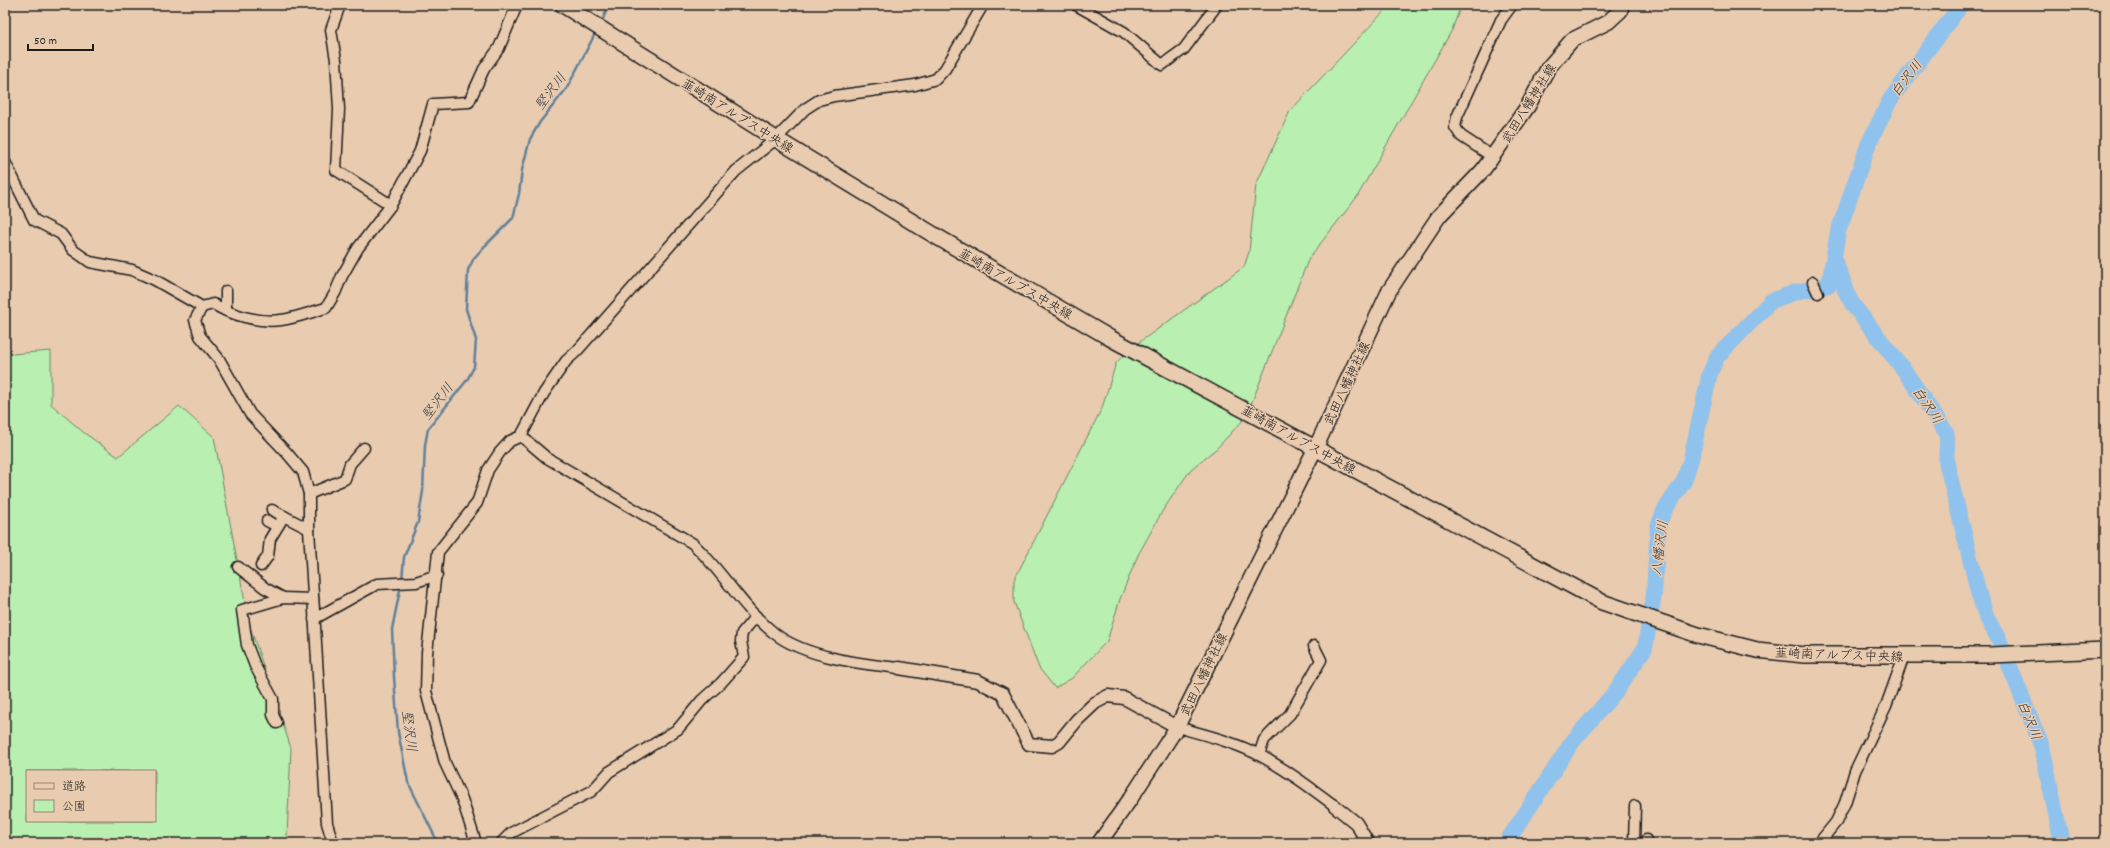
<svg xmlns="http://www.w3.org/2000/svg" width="2110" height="848" font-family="Dekko,'Klee One',sans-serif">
  <rect width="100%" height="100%" fill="#e9cbb0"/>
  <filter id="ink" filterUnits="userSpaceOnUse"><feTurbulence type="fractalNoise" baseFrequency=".025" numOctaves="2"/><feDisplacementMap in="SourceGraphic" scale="8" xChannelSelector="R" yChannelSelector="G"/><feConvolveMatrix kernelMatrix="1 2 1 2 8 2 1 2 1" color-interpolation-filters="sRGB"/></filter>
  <g filter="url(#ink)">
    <g fill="#b9efb0" stroke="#6a8666" fill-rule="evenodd">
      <path d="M1390 5H1461L1452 30 1357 197 1309 258 1246 417 1217 448 1191 469 1163 510 1138 555 1120 599 1107 641 1072 678 1055 688 1039 668 1014 602V580L1102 408 1116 363 1130 349 1244 267 1249 252 1256 185 1290 111Z"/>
      <path d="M5 345 12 354 51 351V404L83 432 118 457 179 406 214 437 249 624 291 748 287 835 291 843H5ZM27 771H155V821H27Z"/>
    </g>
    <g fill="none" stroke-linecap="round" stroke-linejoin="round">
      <g stroke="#618099" stroke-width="2.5">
        <path d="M601 23 609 5"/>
        <path d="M402 580 404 557 418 522 423 491 425 445 428 429 467 380 474 367 476 340 466 309 468 270 474 258 483 248 513 218 519 194 522 170 530 139 540 122 567 88 596 32"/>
        <path d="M401 585 392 629 394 677 398 732 408 782 438 843"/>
      </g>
      <g stroke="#8fc2ec" stroke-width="16">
        <path d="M1834 260 1842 278 1845 290 1853 305 1904 370 1946 432C1949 443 1945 453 1947 465L1979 595 1987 618 2000 642 2042 747 2062 843"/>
        <path d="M1506 843 1573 741 1616 691 1645 648 1654 594 1658 527 1664 511 1684 481 1691 459 1710 373 1717 357 1771 301 1796 292 1829 285 1838 232 1868 145 1890 100 1961 5"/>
      </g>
      <g stroke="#1c1c1c" stroke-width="13">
        <g id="minor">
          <path d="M340 5 331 30 336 60 339 109 336 170 391 205"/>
          <path d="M1076 5 1124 32 1162 65 1184 49 1217 5"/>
          <path d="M1493 157 1461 136 1455 127 1457 117 1501 20 1512 5"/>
          <path d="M5 162 34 220 61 234 73 250 90 262 132 270 155 280 202 307 213 304C232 315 258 323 281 320 296 318 311 312 326 308L335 293 342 276 358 248 391 205 420 151 433 104 469 102 484 69 499 48 517 5"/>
          <path d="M1813 282 1818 293"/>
          <path d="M202 307 195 320 200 336 219 359 250 414 287 453 303 472 309 494V529L327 823 333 843"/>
          <path d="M226 311V291"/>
          <path d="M521 436 547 458 692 543C722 570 742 608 774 633 804 657 861 664 899 668"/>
          <path d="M309 494 345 479 350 464 364 448"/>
          <path d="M272 510 309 529"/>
          <path d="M267 521 277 526"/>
          <path d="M261 566 268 556 270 539 284 516"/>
          <path d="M238 567 265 588 283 598"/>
          <path d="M314 619 377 584 416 582 437 575"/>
          <path d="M277 723 273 715V699L255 666 247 645 242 610 283 598 313 599"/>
          <path d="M1177 727C1205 735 1235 742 1261 756 1287 770 1311 788 1335 806"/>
          <path d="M1259 755 1264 740 1290 714 1321 660 1314 646"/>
          <path d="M476 843 462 799 445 763 426 691 427 653 438 552 477 503 488 470 500 452 510 441 521 436 544 393 566 361 577 351 736 171 776 139 805 109 819 100 834 96 915 85 936 79 945 69 983 5"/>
          <path d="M501 843 511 833 592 791 609 772 678 729 702 700 721 683 744 657 741 641 742 633 756 616"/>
          <path d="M1634 843 1635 806"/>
          <path d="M1645 843 1646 840"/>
          <path d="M1819 843 1836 822 1845 803 1855 771 1886 706 1904 656"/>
        </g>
      </g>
      <g stroke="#1c1c1c" stroke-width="15">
        <g id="tertiary">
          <path d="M899 668 978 681 1003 694 1029 744 1052 746 1059 742 1077 720 1095 703 1108 696 1124 698 1177 727"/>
          <path d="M1335 806 1356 823 1368 843"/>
        </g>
      </g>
      <g stroke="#1c1c1c" stroke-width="17">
        <path id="secondary" d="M1099 843 1131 798 1177 727 1316 447 1389 291 1439 216 1483 170 1528 106 1548 68 1572 40 1608 22 1620 11 1622 5"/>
      </g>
      <g stroke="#1c1c1c" stroke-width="18">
        <path id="primary" d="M563 5 776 139 934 235 1110 338 1602 602 1698 635 1757 650 1804 655H1990L2105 650"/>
      </g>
      <use href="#minor" stroke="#e9cbb0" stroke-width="10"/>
      <use href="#tertiary" stroke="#e9cbb0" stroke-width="12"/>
      <use href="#secondary" stroke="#e9cbb0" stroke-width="14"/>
      <use href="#primary" stroke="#e9cbb0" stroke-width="15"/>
    </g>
  </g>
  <g text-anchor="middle" stroke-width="3" stroke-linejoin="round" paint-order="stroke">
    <g font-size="13" fill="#1c1c1c" stroke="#e9cbb0">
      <text transform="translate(1528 103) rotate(-58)" y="5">武田八幡神社線</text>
      <text transform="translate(738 115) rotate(32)" y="5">韮崎南アルプス中央線</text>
      <text transform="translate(1016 283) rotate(30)" y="5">韮崎南アルプス中央線</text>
      <text transform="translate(1346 383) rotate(-65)" y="5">武田八幡神社線</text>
      <text transform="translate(1299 439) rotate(29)" y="5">韮崎南アルプス中央線</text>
      <text transform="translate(1839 654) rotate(2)" y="5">韮崎南アルプス中央線</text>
      <text transform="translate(1203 674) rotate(-64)" y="5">武田八幡神社線</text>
    </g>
    <g font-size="14" font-style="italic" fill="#333d46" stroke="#e9cbb0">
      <text transform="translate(1906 78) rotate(-53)" y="5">白沢川</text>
      <text transform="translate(550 91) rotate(-53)" y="5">堅沢川</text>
      <text transform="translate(437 401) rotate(-52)" y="5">堅沢川</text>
      <text transform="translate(1928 405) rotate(56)" y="5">白沢川</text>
      <text transform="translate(1659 548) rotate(-83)" y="5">八幡沢川</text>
      <text transform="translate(2030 720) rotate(68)" y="5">白沢川</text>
      <text transform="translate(410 731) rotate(83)" y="5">堅沢川</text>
    </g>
  </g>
  <rect width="2110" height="848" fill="none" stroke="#e9cbb0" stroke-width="20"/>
  <rect x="10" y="10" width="2090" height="828" fill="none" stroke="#1c1c1c" stroke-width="1.5" filter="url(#ink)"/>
  <rect x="26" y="770" width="130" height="52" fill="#e9cbb0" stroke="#978575"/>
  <rect x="34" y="783" width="20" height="6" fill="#e9cbb0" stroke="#978575"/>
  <text x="62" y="790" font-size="12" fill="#1c1c1c">道路</text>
  <rect x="34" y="800" width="20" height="12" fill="#b9efb0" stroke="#978575"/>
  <text x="62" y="810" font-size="12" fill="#1c1c1c">公園</text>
  <path d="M28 44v6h65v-6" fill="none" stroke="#1c1c1c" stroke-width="2"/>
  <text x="34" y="44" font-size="12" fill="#1c1c1c" stroke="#e9cbb0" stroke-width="3" paint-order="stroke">50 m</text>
</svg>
